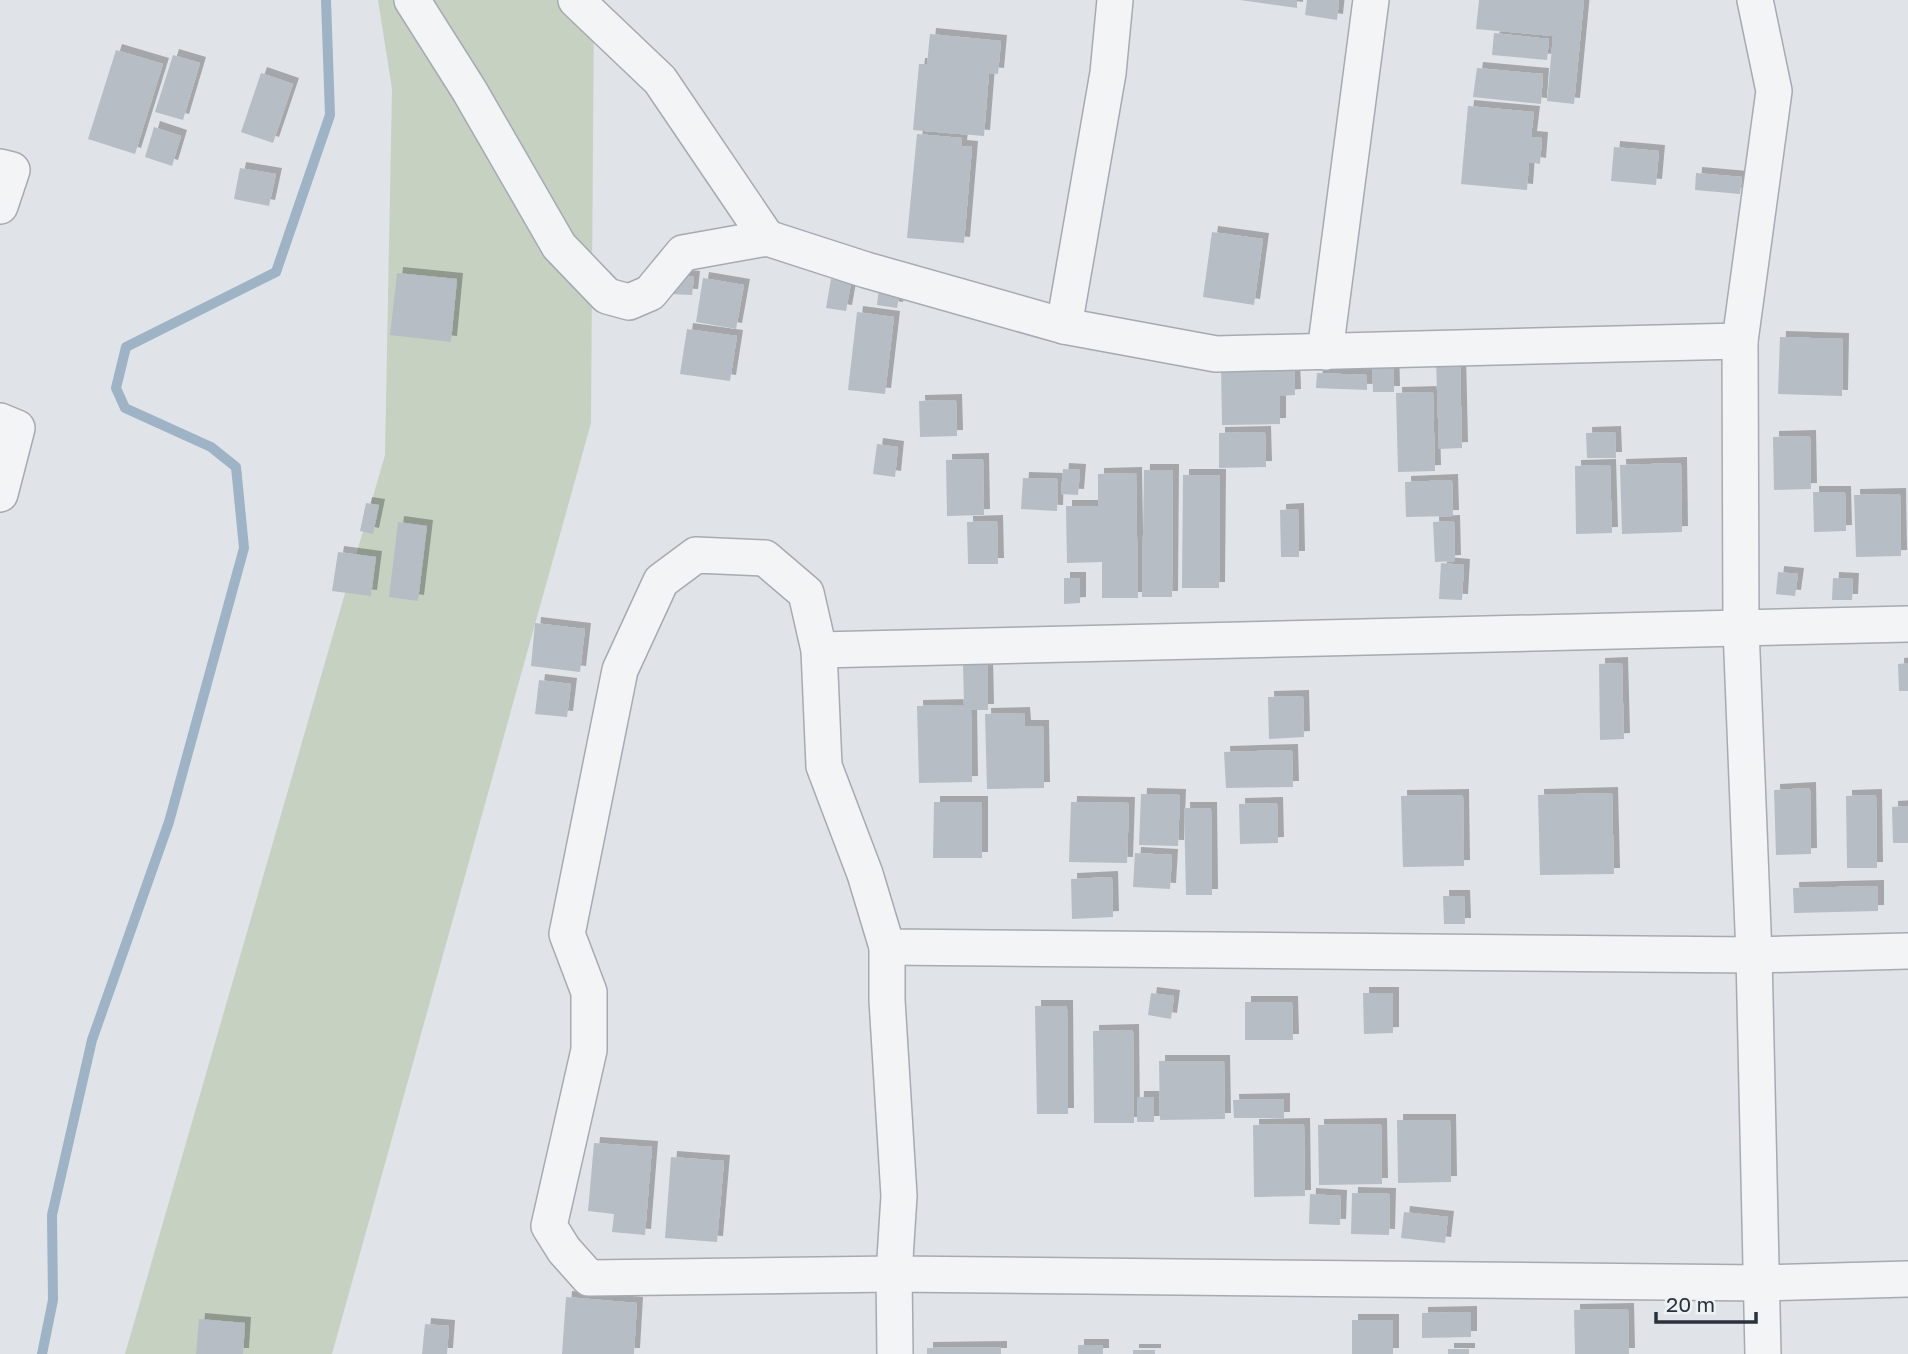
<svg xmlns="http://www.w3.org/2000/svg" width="1908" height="1354" font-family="'Golos Text',sans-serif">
  <defs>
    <filter id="shadow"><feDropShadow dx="6" dy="-6" stdDeviation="0" flood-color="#0004"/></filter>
  </defs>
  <rect width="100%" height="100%" fill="#e0e3e8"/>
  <path fill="#c6d1c2" d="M378 0H594L591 423 332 1354H125L385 455 392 89Z"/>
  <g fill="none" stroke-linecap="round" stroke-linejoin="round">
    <path stroke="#9eb3c5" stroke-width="10" d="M42 1354 53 1300 52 1215 92 1040 169 822 244 548 236 467 211 447 125 408 116 388 126 347 276 272 330 115 326 0"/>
  </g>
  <g fill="#b7bdc4" filter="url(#shadow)">
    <path d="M1240 0H1297V8Z"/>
    <path d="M1307 0H1339L1337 20 1305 15Z"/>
    <path d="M1479 0H1584L1574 104 1547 101 1553 36 1476 29Z"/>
    <path d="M1494 33 1549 39 1547 60 1492 55Z"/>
    <path d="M930 34 1001 41 998 74 989 73 984 136 913 130 919 64H927Z"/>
    <path d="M116 50 163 64 135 154 88 139Z"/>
    <path d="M173 55 200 63 183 120 155 112Z"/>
    <path d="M1477 68 1543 74 1541 104 1473 97Z"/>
    <path d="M261 73 293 84 273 143 241 132Z"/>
    <path d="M1468 106 1534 112 1531 137 1542 138 1540 164 1529 162 1527 190 1461 184Z"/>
    <path d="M154 127 181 136 172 166 145 157Z"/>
    <path d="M917 134 962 138 961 146 972 147 964 243 907 238Z"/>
    <path d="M1614 147 1659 151 1656 185 1611 181Z"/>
    <path d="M240 168 276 174 269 206 234 199Z"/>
    <path d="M1696 173 1742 177 1740 194 1695 190Z"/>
    <path d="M1212 232 1263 239 1254 305 1203 297Z"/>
    <path d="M397 273 457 279 451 342 390 335Z"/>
    <path d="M672 275 694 277 692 295 670 294Z"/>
    <path d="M703 278 744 285 736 329 696 322Z"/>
    <path d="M831 279 851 283 846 311 826 308Z"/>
    <path d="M879 288 900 291 897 308 877 305Z"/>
    <path d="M857 312 894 317 885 394 848 390Z"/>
    <path d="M687 329 737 336 730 381 680 374Z"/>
    <path d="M1780 337 1843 339 1842 396 1778 394Z"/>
    <path d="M1393 353 1394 392H1373L1372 354Z"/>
    <path d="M1460 360 1462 448 1439 449 1436 361Z"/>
    <path d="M1294 366 1295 395 1280 396V424L1222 425 1221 368Z"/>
    <path d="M1317 373 1367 375V390L1316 388Z"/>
    <path d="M1433 392 1435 471 1398 472 1396 393Z"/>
    <path d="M956 400 957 436 920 437 919 401Z"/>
    <path d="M1265 432 1266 467 1219 468V433Z"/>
    <path d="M1615 432 1616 458H1587L1586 433Z"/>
    <path d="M1810 436 1811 489 1774 490 1773 437Z"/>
    <path d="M877 444 898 447 895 477 873 474Z"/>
    <path d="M983 459 984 515 947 516 946 460Z"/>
    <path d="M1681 463 1682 532 1622 534 1620 465Z"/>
    <path d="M1610 465 1612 533 1576 534 1575 466Z"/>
    <path d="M1063 469 1080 470 1078 495 1061 494Z"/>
    <path d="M1144 470H1173L1172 597H1142Z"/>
    <path d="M1136 473 1138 598H1102V562L1067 563 1066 506H1098V474Z"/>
    <path d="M1183 475H1220L1219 588H1182Z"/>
    <path d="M1023 478 1058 479 1057 511 1021 509Z"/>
    <path d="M1452 480 1453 516 1406 517 1405 482Z"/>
    <path d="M1813 492H1845L1846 531 1814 532Z"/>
    <path d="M1900 494 1901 556 1856 557 1854 495Z"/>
    <path d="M366 503 379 505 373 534 360 531Z"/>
    <path d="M1298 509 1299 557H1281L1280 510Z"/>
    <path d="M997 521 998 564H968L967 522Z"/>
    <path d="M1454 521 1455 561 1435 562 1433 522Z"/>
    <path d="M398 522 427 526 418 601 389 597Z"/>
    <path d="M338 552 376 557 371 596 332 591Z"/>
    <path d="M1441 563 1464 565 1462 600 1439 599Z"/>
    <path d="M1778 572 1798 574 1795 596 1776 594Z"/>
    <path d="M1064 578H1080V603L1064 604Z"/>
    <path d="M1833 578 1853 579 1852 600H1832Z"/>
    <path d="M535 623 585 629 580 672 531 666Z"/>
    <path d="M987 663 988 710H971L972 782 919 783 917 706 964 705 963 664Z"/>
    <path d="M1622 663 1624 739 1600 740 1599 664Z"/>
    <path d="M1908 663V691H1899L1898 664Z"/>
    <path d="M539 680 571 684 567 717 535 714Z"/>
    <path d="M1303 696 1304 737 1269 739 1268 697Z"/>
    <path d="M1024 713 1025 726H1043L1044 788 987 789 985 714Z"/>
    <path d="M1292 750 1293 787 1226 788 1224 752Z"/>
    <path d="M1810 788 1811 854 1776 855 1774 790Z"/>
    <path d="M1612 793 1614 874 1540 875 1538 795Z"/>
    <path d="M1141 794 1180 795 1178 846 1139 845Z"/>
    <path d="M1463 795 1464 866 1403 867 1401 796Z"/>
    <path d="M1876 795 1877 868H1847L1846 796Z"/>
    <path d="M934 802H982V858H933Z"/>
    <path d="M1071 802 1129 803 1127 863 1069 862Z"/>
    <path d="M1277 803 1278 843 1240 844 1239 804Z"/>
    <path d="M1908 806V843H1893L1892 807Z"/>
    <path d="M1184 808H1211L1212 895H1186Z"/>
    <path d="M1135 853 1172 855 1170 889 1133 887Z"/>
    <path d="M1112 877 1113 917 1072 919 1071 879Z"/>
    <path d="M1878 886V911L1794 913 1793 888Z"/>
    <path d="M1443 896H1464L1465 924H1444Z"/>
    <path d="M1151 993 1174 996 1171 1019 1148 1015Z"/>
    <path d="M1363 993H1393V1033L1364 1034Z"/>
    <path d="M1245 1002H1292L1293 1040H1245Z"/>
    <path d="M1035 1006H1067L1068 1114H1037Z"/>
    <path d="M1133 1030 1134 1123H1094L1093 1031Z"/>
    <path d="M1159 1061H1224L1225 1119 1160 1120Z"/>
    <path d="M1138 1097H1154V1122H1137Z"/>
    <path d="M1284 1099V1118H1234L1233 1100Z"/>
    <path d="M1397 1120H1450L1451 1182 1398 1183Z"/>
    <path d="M1304 1124 1305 1196 1254 1197 1253 1125Z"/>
    <path d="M1381 1124 1382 1184 1319 1185 1318 1125Z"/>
    <path d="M594 1143 652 1147 645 1235 612 1232 614 1214 588 1211Z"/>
    <path d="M671 1157 724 1161 717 1242 665 1238Z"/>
    <path d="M1352 1193 1390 1194 1389 1235 1351 1234Z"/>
    <path d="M1310 1194 1341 1196 1340 1225 1309 1224Z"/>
    <path d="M1404 1212 1448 1217 1445 1243 1401 1238Z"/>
    <path d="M566 1297 637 1303 634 1354H562Z"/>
    <path d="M1628 1309 1629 1354H1575L1574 1310Z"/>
    <path d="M1471 1312V1337L1422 1338V1313Z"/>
    <path d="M199 1319 245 1323 243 1354H196Z"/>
    <rect x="1352" y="1320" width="41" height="34"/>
    <path d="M425 1324 449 1326 447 1354H422Z"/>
    <rect x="1078" y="1345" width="25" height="9"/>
    <path d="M1001 1347V1354H927V1348Z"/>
    <rect x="1448" y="1349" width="21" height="5"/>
    <rect x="1133" y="1350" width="22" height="4"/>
  </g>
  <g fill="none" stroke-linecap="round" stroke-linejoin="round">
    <g stroke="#a6aab2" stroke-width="38">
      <g id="street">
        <path d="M412 0 469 90 559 246 607 296 629 302 650 293 683 253 767 238 866 270 1064 326 1216 354 1740 341"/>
        <path d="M576 0 660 80 767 238"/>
        <path d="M1755 0 1774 91 1740 341 1741 628 1754 955 1763 1354"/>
        <path d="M0 167 12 170 0 206"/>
        <path d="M1064 326 1108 73 1115 0"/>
        <path d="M1325 352 1371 0"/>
        <path d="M0 421 17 428 0 494"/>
        <path d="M819 650 1908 624"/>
        <path d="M887 947V1000L899 1196 894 1274 895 1354"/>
        <path d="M1908 951 1754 955 887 947 865 874 824 766 819 650 806 593 765 558 696 555 661 581 620 670 567 934 589 992V1050L549 1226 564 1250 589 1278 894 1274 1761 1283 1908 1279"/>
      </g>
    </g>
    <use href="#street" stroke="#f2f4f6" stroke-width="35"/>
  </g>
  <path d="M1656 1312v10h100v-10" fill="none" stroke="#2a323e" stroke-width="3.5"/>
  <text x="1666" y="1312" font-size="21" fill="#2a323e" stroke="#eff2f5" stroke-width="5" paint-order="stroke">20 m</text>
</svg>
